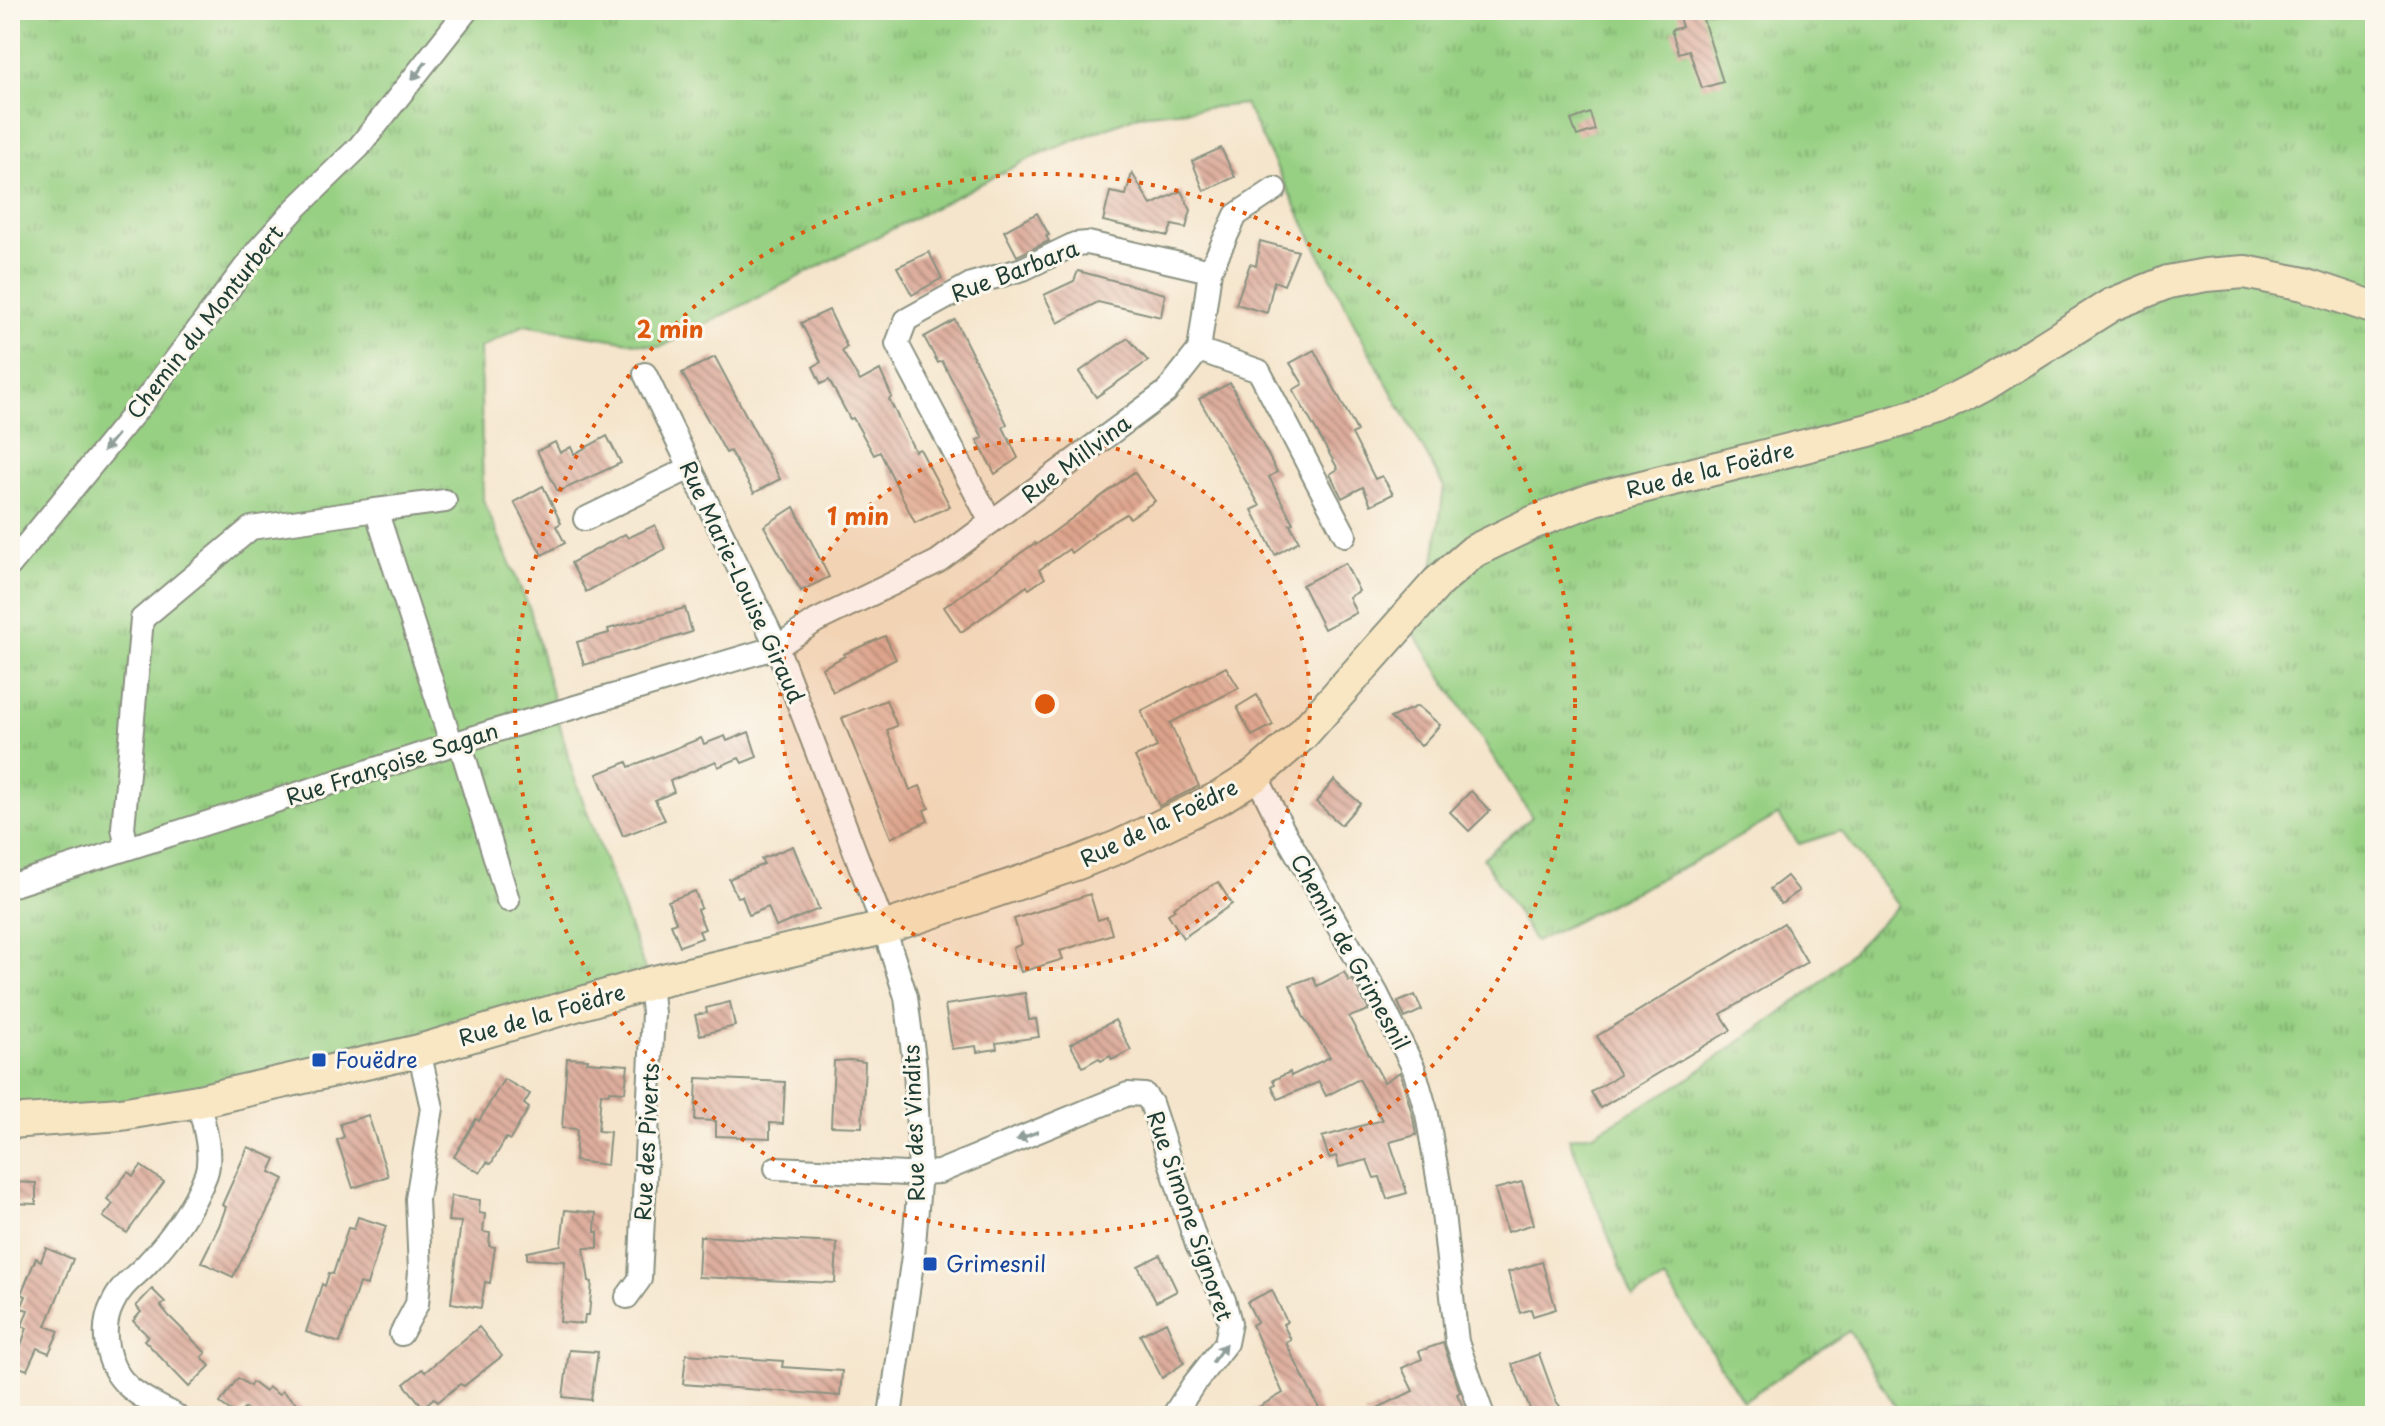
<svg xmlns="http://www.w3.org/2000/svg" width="2385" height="1426" font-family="'Playpen Sans',sans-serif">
  <defs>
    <pattern id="grass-tufts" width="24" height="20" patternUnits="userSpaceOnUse" patternTransform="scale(2)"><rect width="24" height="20" fill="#97d083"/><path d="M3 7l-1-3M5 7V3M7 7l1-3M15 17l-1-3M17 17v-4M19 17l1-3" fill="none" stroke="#7baa6c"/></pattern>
    <pattern id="building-back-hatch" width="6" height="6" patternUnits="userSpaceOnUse" patternTransform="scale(2)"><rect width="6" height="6" fill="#ddad9d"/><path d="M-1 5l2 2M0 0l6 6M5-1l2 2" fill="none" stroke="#b38e81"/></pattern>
  </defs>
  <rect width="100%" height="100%" fill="#fbf7ec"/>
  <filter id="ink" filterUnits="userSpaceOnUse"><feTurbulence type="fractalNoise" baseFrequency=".0125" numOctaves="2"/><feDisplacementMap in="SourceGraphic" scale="16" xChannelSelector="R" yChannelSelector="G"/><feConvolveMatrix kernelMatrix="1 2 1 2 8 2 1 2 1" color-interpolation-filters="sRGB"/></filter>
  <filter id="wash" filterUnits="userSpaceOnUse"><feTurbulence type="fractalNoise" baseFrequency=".006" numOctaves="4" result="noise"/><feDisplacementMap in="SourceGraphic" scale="32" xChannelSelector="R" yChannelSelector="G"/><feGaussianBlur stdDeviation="1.8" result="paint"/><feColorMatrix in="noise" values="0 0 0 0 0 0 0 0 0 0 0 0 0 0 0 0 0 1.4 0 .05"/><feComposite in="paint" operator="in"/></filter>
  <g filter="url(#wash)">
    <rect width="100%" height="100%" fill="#f5e5cc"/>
    <path fill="url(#grass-tufts)" stroke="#5b865c" stroke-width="2" d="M10 10H2375V1416H1901L1849 1331 1743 1401 1665 1279 1633 1297 1569 1138 1593 1134 1685 1081 1816 987 1898 906 1841 831 1799 844 1778 815 1707 855 1535 942 1483 858 1532 817 1405 619 1433 570 1444 487 1358 331 1245 104 1139 115 1035 156 661 347 524 325 480 348 483 500 530 610 572 771 650 983 419 1051 10 1122Z"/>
    <g id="blocks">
      <g fill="url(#building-back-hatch)">
        <path d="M1677 10H1700L1723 82 1702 88 1689 50 1679 53 1671 30 1682 27Z"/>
        <path d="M1590 113 1595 130 1577 136 1571 120Z"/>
        <path d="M1221 148 1235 177 1204 191 1192 161Z"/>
        <path d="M1132 173 1151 205 1181 191 1191 210 1186 228 1172 225 1168 236 1103 221 1110 192 1126 195Z"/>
        <path d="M1037 213 1049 235 1046 236 1049 241 1017 256 1004 231Z"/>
        <path d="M1260 241 1298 251 1284 285 1274 281 1267 313 1236 304 1250 264 1256 266Z"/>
        <path d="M929 252 942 278 912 295 897 267Z"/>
        <path d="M1078 271 1165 294 1161 317 1098 302 1058 323 1044 295 1074 281Z"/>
        <path d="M829 310 847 347 842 351 860 381 880 370 892 397 889 399 915 451 920 449 950 506 915 523 880 452 874 455 853 418 850 419 829 380 821 384 813 367 821 362 801 323Z"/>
        <path d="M955 320 1007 424 1003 427 1018 458 995 474 977 440 983 438 942 361 938 363 924 337Z"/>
        <path d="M1128 338 1148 361 1096 397 1079 372Z"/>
        <path d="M1314 350 1357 431 1352 434 1375 479 1382 476 1393 494 1371 505 1363 487 1342 498 1330 474 1338 469 1293 390 1303 384 1290 363Z"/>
        <path d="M715 357 780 479 754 493 730 451 726 453 682 373Z"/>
        <path d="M1230 383 1277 472 1269 477 1293 523 1290 524 1299 541 1275 555 1252 510 1260 506 1199 399Z"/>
        <path d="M607 436 621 463 558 492 537 451 555 442 560 453 571 447 574 454Z"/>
        <path d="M1134 472 1155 501 1130 518 1126 514 1094 534 1095 535 1071 553 1069 549 1039 570 1045 578 1029 589 1027 586 961 632 944 607 1035 543 1036 545Z"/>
        <path d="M543 486 561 523 556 526 565 543 542 555 514 502Z"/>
        <path d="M794 507 829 577 801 591 764 526Z"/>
        <path d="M655 525 665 549 586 592 571 563 625 534 628 538Z"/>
        <path d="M1345 563 1359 591 1349 597 1356 613 1324 629 1302 585Z"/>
        <path d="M685 608 692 632 584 665 577 642 609 633 608 629Z"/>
        <path d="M885 636 896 659 833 692 822 668 845 656 844 654Z"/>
        <path d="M1226 667 1239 688 1170 723 1199 786 1159 806 1135 757 1157 747 1141 711Z"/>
        <path d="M1257 695 1273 725 1252 736 1237 707Z"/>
        <path d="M886 700 897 726 887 730 910 790 920 786 929 808 924 810 928 821 891 838 842 718Z"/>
        <path d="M1418 706 1440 725 1421 746 1390 718Z"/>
        <path d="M749 732 757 757 742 763 739 758 718 767 716 761 670 781 674 792 655 800 665 820 623 836 597 774 627 762 629 767 701 738 704 744 725 736 727 741Z"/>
        <path d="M1334 780 1360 803 1341 825 1316 802Z"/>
        <path d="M1471 791 1490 811 1469 831 1450 812Z"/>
        <path d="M793 846 819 909 776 927 768 907 749 915 742 896 737 897 729 879 764 864 761 859Z"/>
        <path d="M1787 876 1799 891 1781 904 1770 889Z"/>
        <path d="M1218 882 1232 904 1183 938 1168 914 1175 910 1173 907Z"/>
        <path d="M695 891 701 908 697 910 705 929 699 931 702 938 680 946 671 924 676 922 668 901Z"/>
        <path d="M1090 894 1098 920 1107 917 1112 934 1060 951 1063 959 1021 972 1013 948 1022 944 1014 919Z"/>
        <path d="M1784 923 1807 962 1721 1014 1731 1030 1600 1108 1591 1092 1620 1075 1597 1036Z"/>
        <path d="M1344 972 1349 981 1353 980 1369 1010 1349 1017 1384 1082 1400 1072 1413 1117 1416 1135 1390 1142 1407 1193 1387 1199 1380 1177 1374 1178 1367 1160 1339 1167 1336 1156 1329 1158 1322 1137 1382 1120 1359 1079 1326 1096 1319 1082 1278 1099 1272 1086 1275 1084 1273 1080 1290 1072 1291 1076 1330 1057 1303 1016 1290 985 1313 977 1317 986Z"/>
        <path d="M1025 993 1029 1020 1036 1019 1039 1037 996 1043 997 1049 977 1052 976 1046 952 1049 945 1005Z"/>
        <path d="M1415 995 1422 1010 1405 1018 1398 1002Z"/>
        <path d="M730 1002 735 1026 700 1035 695 1015 707 1013 706 1008Z"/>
        <path d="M1115 1020 1131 1050 1112 1060 1110 1056 1101 1061 1099 1058 1083 1067 1070 1044Z"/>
        <path d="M567 1058 588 1059 587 1062 628 1065 625 1092 610 1091 608 1094 601 1093 598 1131 610 1132 607 1165 575 1161 577 1129 562 1128Z"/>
        <path d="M851 1060 865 1062 862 1127 831 1126 834 1061Z"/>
        <path d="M697 1078 785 1082 783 1124 770 1123V1138L716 1136V1121L695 1120Z"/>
        <path d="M504 1079 530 1094 524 1104 529 1108 510 1140 506 1138 491 1164 487 1162 480 1173 454 1157 476 1119 479 1121Z"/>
        <path d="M368 1115 388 1176 353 1188 337 1140 344 1137 340 1124Z"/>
        <path d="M248 1147 276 1159 270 1172 284 1179 233 1277 201 1262 219 1226 226 1207 222 1205Z"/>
        <path d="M141 1166 164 1182 127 1233 103 1217 113 1204 107 1199 117 1186 128 1172 133 1176Z"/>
        <path d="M10 1182 36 1183V1204L10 1203Z"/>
        <path d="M1522 1182 1534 1224 1507 1232 1495 1189Z"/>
        <path d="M451 1196 480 1200 479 1213 485 1214 483 1232 490 1233 489 1246 495 1247 490 1283 485 1282 481 1308 451 1303 461 1222 448 1221Z"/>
        <path d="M565 1210 596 1213 595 1232H598V1248H584L589 1281 592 1282 589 1315H585L584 1324 560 1322 565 1261 527 1259V1252L561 1245Z"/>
        <path d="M358 1217 386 1226 367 1285 359 1283 340 1343 306 1332 322 1284 325 1286 329 1273 333 1274 348 1228 354 1229Z"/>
        <path d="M700 1236 837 1243 835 1283 698 1277Z"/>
        <path d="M46 1248 73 1259 46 1326 59 1331 49 1353 37 1348 27 1370 14 1365 27 1328 22 1326 28 1310 21 1308 26 1296 21 1294 36 1258 41 1261Z"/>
        <path d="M1160 1255 1177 1291 1156 1302 1138 1266Z"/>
        <path d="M1542 1262 1556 1309 1533 1316 1531 1309 1520 1313 1508 1272Z"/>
        <path d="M152 1289 165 1302 161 1306 169 1316 206 1353 202 1357 210 1366 189 1387 144 1340 148 1336 133 1321 141 1312 136 1306Z"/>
        <path d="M1272 1290 1287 1322 1283 1324 1291 1340 1286 1343 1323 1416H1243L1283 1393 1252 1325 1257 1322 1247 1302Z"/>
        <path d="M1166 1322 1184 1363 1162 1378 1140 1335Z"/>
        <path d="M479 1327 502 1356 464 1386 460 1384 438 1402 434 1398 423 1407 404 1384 422 1369 425 1372Z"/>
        <path d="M1443 1343 1460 1392 1457 1394 1468 1416H1361L1413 1391 1402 1368 1422 1359 1419 1351Z"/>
        <path d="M569 1350 598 1352 591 1400 563 1397Z"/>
        <path d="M686 1354 783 1361 782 1367 842 1371 840 1396 683 1384Z"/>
        <path d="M1539 1354 1556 1401 1567 1416H1533L1512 1364Z"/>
        <path d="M238 1378 250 1386 252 1382 265 1392 268 1387 279 1395 282 1391 312 1416H255L245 1408 238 1416 220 1403Z"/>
      </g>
    </g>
  </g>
  <g filter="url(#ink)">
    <use href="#blocks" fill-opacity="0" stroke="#8a9180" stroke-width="2"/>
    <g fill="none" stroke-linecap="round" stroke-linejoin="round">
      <g stroke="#8a9180" stroke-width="26">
        <g id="street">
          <path d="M1199 350 1259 371 1345 535"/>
          <path d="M645 374 777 647 884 928 906 997 915 1068 920 1172 913 1256 890 1416"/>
          <path d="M376 510 445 501"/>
          <path d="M585 519 690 468"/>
          <path d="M991 522 897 344 906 320 971 284 1023 269 1075 244 1088 243 1210 271"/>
          <path d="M10 565 145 400 258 250 296 208 359 147 467 10"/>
          <path d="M460 743 508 900"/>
          <path d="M1256 775 1282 828 1377 994 1414 1069 1427 1114 1441 1195 1457 1342 1483 1416"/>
          <path d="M127 848 123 828 142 619 251 528 376 510 452 745"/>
          <path d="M10 886 491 732 777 647 816 621 937 562 1166 392 1199 350 1210 271 1236 215 1275 189"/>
          <path d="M776 1168 906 1174 939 1172 1128 1094 1145 1095 1151 1103 1197 1245 1224 1300 1230 1323 1226 1343 1193 1385 1173 1416"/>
          <path d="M627 1297 640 1279 653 1013 650 983"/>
          <path d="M401 1334 417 1304 420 1271 417 1199 432 1108 419 1051"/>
          <path d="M176 1416C161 1407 142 1399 129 1387 106 1367 99 1330 113 1303 120 1287 133 1278 145 1266 169 1241 194 1207 206 1174 213 1154 203 1121 198 1101"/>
        </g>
      </g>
      <g stroke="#8a9180" stroke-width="36">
        <path id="secondary" d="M10 1122 121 1114 198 1101 419 1051 650 983 884 928 1075 864 1118 847 1221 797 1256 775 1301 736 1438 582 1474 551 1532 523 1594 499 1869 430 1938 409 1984 385 2111 305 2168 282 2206 275 2245 272 2304 284 2375 308"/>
      </g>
      <use href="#street" stroke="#fff" stroke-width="22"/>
      <use href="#secondary" stroke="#f9e7c3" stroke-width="32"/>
    </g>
    <defs><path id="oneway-solid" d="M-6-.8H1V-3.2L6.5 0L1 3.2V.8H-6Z" transform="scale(2)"/></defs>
    <g fill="#8f9e9a">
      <use href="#oneway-solid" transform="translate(419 71) rotate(128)"/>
      <use href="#oneway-solid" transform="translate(110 443) rotate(129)"/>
      <use href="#oneway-solid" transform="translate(1027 1136) rotate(158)"/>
      <use href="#oneway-solid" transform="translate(1219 1353) rotate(-54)"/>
    </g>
  </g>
  <circle cx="1045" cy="704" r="265" fill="#de580e" fill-opacity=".12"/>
  <g fill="none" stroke="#de580e" stroke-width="4" stroke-dasharray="4 8">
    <circle cx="1045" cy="704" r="265"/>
    <circle cx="1045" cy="704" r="530"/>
  </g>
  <g fill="#1a4fb4" stroke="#fbf7ec" stroke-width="3">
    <rect x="311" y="1052" width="16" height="16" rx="4"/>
    <rect x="922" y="1256" width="16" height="16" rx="4"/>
  </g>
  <g text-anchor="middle" stroke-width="6" stroke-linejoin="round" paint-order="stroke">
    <g font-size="22" fill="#1f3d34" stroke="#fbf7ec">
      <text transform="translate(1015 271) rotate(-21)" y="8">Rue Barbara</text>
      <text transform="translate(205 322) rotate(-52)" y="8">Chemin du Monturbert</text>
      <text transform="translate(1076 459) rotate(-37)" y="8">Rue Millvina</text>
      <text transform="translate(1710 470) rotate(-14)" y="8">Rue de la Foëdre</text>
      <text transform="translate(742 582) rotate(65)" y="8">Rue Marie-Louise Giraud</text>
      <text transform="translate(392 764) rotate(-18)" y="8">Rue Françoise Sagan</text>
      <text transform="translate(1159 823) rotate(-26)" y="8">Rue de la Foëdre</text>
      <text transform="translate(1350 952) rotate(61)" y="8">Chemin de Grimesnil</text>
      <text transform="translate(542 1015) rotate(-16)" y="8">Rue de la Foëdre</text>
      <text transform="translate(914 1123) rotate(-92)" y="8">Rue des Vindits</text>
      <text transform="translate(647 1142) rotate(-87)" y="8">Rue des Piverts</text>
      <text transform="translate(1190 1216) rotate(71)" y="8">Rue Simone Signoret</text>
    </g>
    <g font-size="22" fill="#164399" stroke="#fbf7ec" text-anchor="start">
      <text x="335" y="1068">Fouëdre</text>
      <text x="946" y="1272">Grimesnil</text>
    </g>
  </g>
  <circle cx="1045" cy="704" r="12" fill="#de580e" stroke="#fbf7ec" stroke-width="4"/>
  <g font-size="24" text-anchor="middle" font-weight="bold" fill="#de580e" stroke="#fbf7ec" stroke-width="6" stroke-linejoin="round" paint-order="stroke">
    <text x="670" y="338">2 min</text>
    <text x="858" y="525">1 min</text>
  </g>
  <rect width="2385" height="1426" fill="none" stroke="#fbf7ec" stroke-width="40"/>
</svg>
